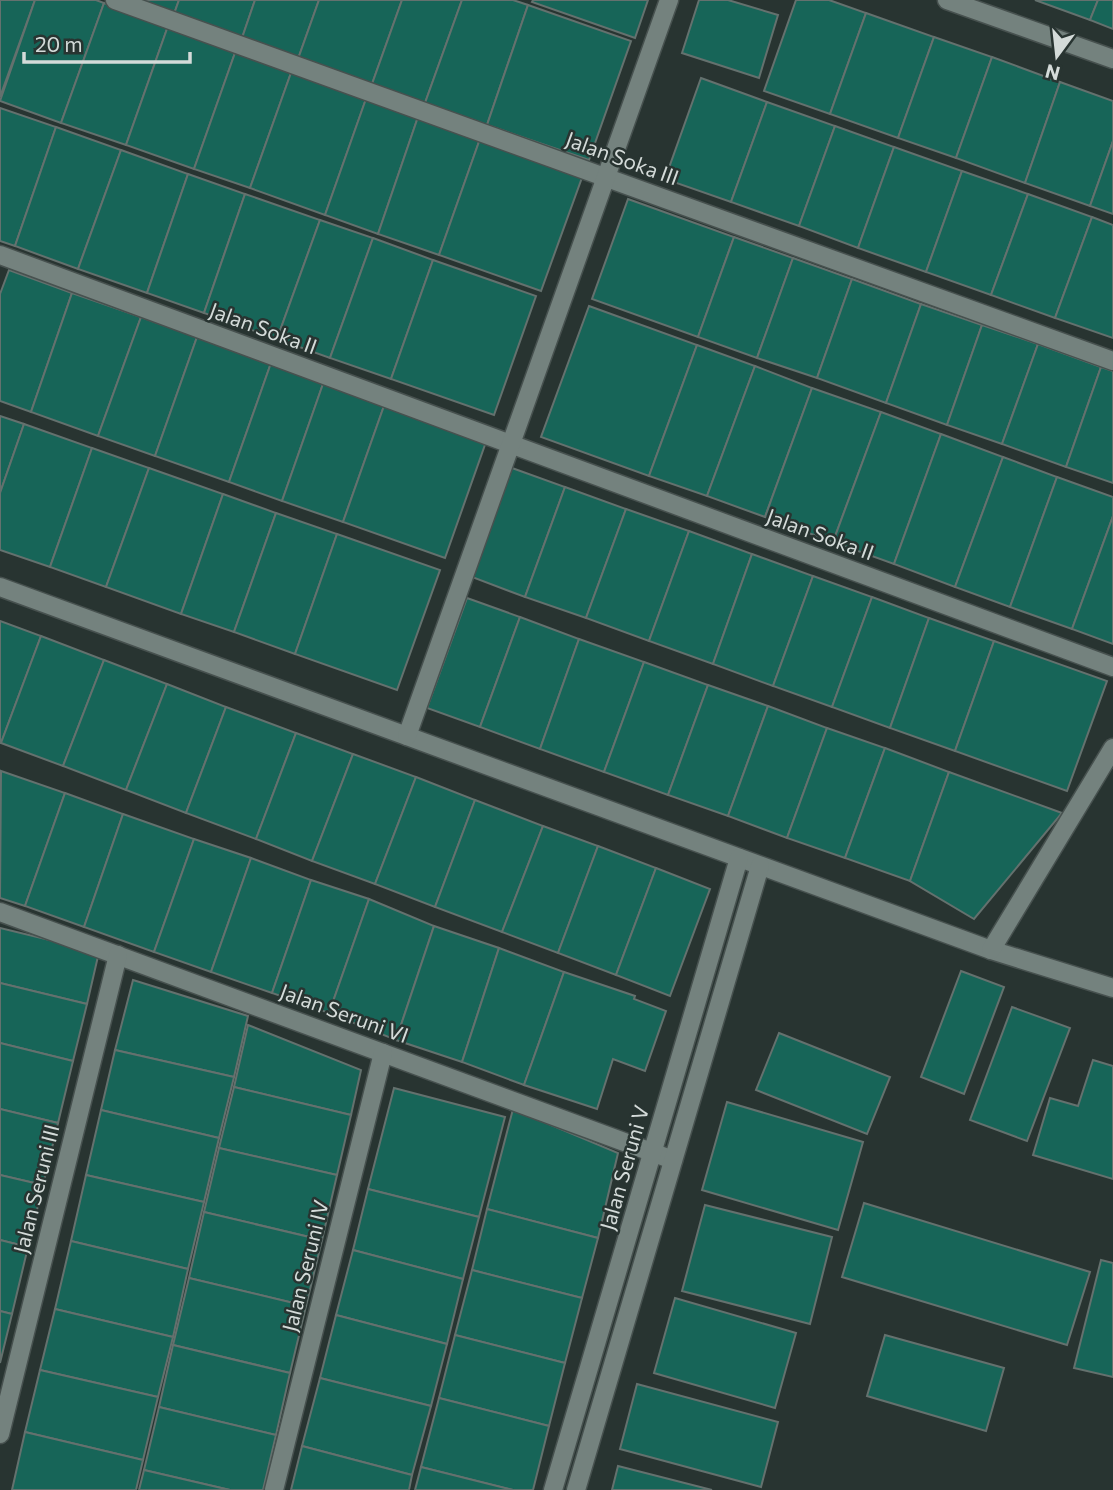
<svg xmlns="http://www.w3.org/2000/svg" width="1113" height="1490" font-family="Commissioner,sans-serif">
  <rect width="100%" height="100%" fill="#283431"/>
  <g fill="#176558" stroke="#64716e" stroke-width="2">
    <path d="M0 0H35L0 97Z"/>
    <path d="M35 0H96L104 3 61 123 0 101Z"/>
    <path d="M133 0H179L174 14Z"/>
    <path d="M179 0H255L242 38 174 14Z"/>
    <path d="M255 0H319L298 59 242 38Z"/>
    <path d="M319 0H402L372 84 298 59Z"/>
    <path d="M402 0H462L425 103 372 84Z"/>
    <path d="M462 0H513L528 5 487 125 425 103Z"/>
    <path d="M533 0H648L635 38 532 2Z"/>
    <path d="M699 0H728L778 15 759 78 682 53Z"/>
    <path d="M796 0H829L866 13 830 114 764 91Z"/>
    <path d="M1035 0H1098L1090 20Z"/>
    <path d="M1098 0H1113V29L1090 20Z"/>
    <path d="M104 3 168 26 126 145 61 123Z"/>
    <path d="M528 5 631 41 589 160 487 125Z"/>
    <path d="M866 13 934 37 898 138 830 114Z"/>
    <path d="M168 26 236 50 194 169 126 145Z"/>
    <path d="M934 37 992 57 956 158 898 138Z"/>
    <path d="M236 50 292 70 250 188 194 169Z"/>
    <path d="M992 57 1060 82 1025 183 956 158Z"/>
    <path d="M292 70 367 96 325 215 250 188Z"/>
    <path d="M701 78 767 102 731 202 665 179Z"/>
    <path d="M1060 82 1113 101V141L1090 206 1025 183Z"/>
    <path d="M367 96 419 114 378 234 325 215Z"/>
    <path d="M767 102 835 126 799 226 731 202Z"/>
    <path d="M0 108 56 127 15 246 0 241Z"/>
    <path d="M419 114 481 136 439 255 378 234Z"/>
    <path d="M835 126 894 147 858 248 799 226Z"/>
    <path d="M56 127 121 150 78 269 15 246Z"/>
    <path d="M481 136 584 172 541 291 439 255Z"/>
    <path d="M1113 141V214L1090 206Z"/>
    <path d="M894 147 962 171 926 272 858 248Z"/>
    <path d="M121 150 188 174 147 293 78 269Z"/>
    <path d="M962 171 1028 194 991 295 926 272Z"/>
    <path d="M188 174 245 194 204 313 147 293Z"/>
    <path d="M245 194 320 220 277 339 204 313Z"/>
    <path d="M1028 194 1092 217 1055 318 991 295Z"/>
    <path d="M628 199 734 237 698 337 592 299Z"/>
    <path d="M1092 217 1113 225V338L1055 318Z"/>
    <path d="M320 220 373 238 330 358 277 339Z"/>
    <path d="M734 237 793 258 757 358 698 337Z"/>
    <path d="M373 238 433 260 391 379 330 358Z"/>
    <path d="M793 258 852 279 817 378 757 358Z"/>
    <path d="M433 260 536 296 494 415 391 379Z"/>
    <path d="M9 270 72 293 31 412 0 401V294Z"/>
    <path d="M852 279 921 304 886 403 817 378Z"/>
    <path d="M72 293 141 317 98 436 31 412Z"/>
    <path d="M921 304 982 325 947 425 886 403Z"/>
    <path d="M589 306 697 345 649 476 541 437Z"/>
    <path d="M141 317 197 337 155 456 98 436Z"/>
    <path d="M982 325 1038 344 1002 444 947 425Z"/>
    <path d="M197 337 271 363 229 482 155 456Z"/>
    <path d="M1038 344 1101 367 1066 467 1002 444Z"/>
    <path d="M697 345 755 366 707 496 649 476Z"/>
    <path d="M271 363 324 381 282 501 229 482Z"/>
    <path d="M755 366 812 388 765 517 707 496Z"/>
    <path d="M1101 367 1113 371V483L1066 467Z"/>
    <path d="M324 381 385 403 343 522 282 501Z"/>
    <path d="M812 388 881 412 833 542 765 517Z"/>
    <path d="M385 403 487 439 445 558 343 522Z"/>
    <path d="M881 412 941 434 894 564 833 542Z"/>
    <path d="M0 416 24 424 0 493Z"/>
    <path d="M24 424 92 448 50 567 0 550V493Z"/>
    <path d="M941 434 1003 457 955 587 894 564Z"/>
    <path d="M92 448 149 468 106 587 50 567Z"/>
    <path d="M1003 457 1057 477 1010 607 955 587Z"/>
    <path d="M149 468 223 494 181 614 106 587Z"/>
    <path d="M512 468 565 487 525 597 472 577Z"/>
    <path d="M1057 477 1113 497V516L1072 629 1010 607Z"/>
    <path d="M565 487 626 509 586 618 525 597Z"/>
    <path d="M223 494 276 513 234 632 181 614Z"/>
    <path d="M626 509 689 531 649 641 586 618Z"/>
    <path d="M276 513 337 534 295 654 234 632Z"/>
    <path d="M1113 516V644L1072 629Z"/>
    <path d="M689 531 752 554 713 664 649 641Z"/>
    <path d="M337 534 440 570 397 690 295 654Z"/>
    <path d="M752 554 813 576 773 686 713 664Z"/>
    <path d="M813 576 872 597 832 707 773 686Z"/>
    <path d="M872 597 929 618 890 728 832 707Z"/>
    <path d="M467 598 520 617 480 727 427 708Z"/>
    <path d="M520 617 579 639 540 749 480 727Z"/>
    <path d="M929 618 994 641 955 751 890 728Z"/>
    <path d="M0 621 41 636 1 743H0Z"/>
    <path d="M41 636 104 660 63 766 1 743Z"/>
    <path d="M579 639 644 662 604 772 540 749Z"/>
    <path d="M994 641 1107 681 1067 791 955 751Z"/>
    <path d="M104 660 167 684 126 790 63 766Z"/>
    <path d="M644 662 708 685 668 795 604 772Z"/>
    <path d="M167 684 226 707 186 813 126 790Z"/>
    <path d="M708 685 768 706 728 816 668 795Z"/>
    <path d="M768 706 827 728 787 838 728 816Z"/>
    <path d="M226 707 296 733 256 839 186 813Z"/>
    <path d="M827 728 885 748 845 858 787 838Z"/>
    <path d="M296 733 353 754 312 861 256 839Z"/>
    <path d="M885 748 949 772 910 881 845 858Z"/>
    <path d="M353 754 416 777 375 884 312 861Z"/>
    <path d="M1 771 65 793 25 906 0 898Z"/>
    <path d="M949 772 1062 813 974 919 910 881Z"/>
    <path d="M416 777 475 800 435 907 375 884Z"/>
    <path d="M65 793 123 814 84 927 25 906Z"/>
    <path d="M475 800 543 826 502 932 435 907Z"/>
    <path d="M123 814 194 839 154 952 84 927Z"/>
    <path d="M543 826 598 846 558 953 502 932Z"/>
    <path d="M194 839 251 858 211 972 154 952Z"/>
    <path d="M598 846 656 868 616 975 558 953Z"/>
    <path d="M251 858 311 880 272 993 211 972Z"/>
    <path d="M656 868 710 889 670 996 616 975Z"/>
    <path d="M311 880 369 899 329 1013 272 993Z"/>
    <path d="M369 899 434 926 396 1040 329 1013Z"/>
    <path d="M434 926 499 948 462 1062 396 1040Z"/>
    <path d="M0 928 99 952 87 1004 0 983Z"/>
    <path d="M499 948 564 972 524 1085 462 1062Z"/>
    <path d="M961 971 1004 987 964 1094 921 1077Z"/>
    <path d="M564 972 635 996 634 999 666 1011 645 1071 613 1059 597 1109 524 1085Z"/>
    <path d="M133 980 248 1016 234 1077 115 1050Z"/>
    <path d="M0 983 87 1004 73 1061 0 1043Z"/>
    <path d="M1012 1007 1070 1028 1027 1141 970 1120Z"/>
    <path d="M248 1025 361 1070 351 1115 234 1087Z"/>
    <path d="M779 1033 890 1077 867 1134 756 1090Z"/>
    <path d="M0 1043 73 1061 58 1123 0 1109Z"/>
    <path d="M115 1050 234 1077 219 1138 101 1110Z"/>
    <path d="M1093 1060 1113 1066V1179L1033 1155 1050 1098 1078 1106Z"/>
    <path d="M234 1087 351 1115 337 1175 219 1148Z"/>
    <path d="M394 1088 505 1117 479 1217 368 1189Z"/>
    <path d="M727 1102 863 1142 838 1230 702 1190Z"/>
    <path d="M0 1109 58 1123 43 1185 0 1175Z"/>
    <path d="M513 1109 618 1153 598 1238 487 1209Z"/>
    <path d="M101 1110 219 1138 204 1202 86 1175Z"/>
    <path d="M219 1148 337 1175 322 1240 204 1212Z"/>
    <path d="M0 1175 43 1185 28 1247 0 1240Z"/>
    <path d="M86 1175 204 1202 188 1269 71 1241Z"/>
    <path d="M368 1189 479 1217 463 1279 353 1250Z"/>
    <path d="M864 1203 1090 1272 1067 1345 842 1277Z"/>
    <path d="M705 1205 832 1237 810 1324 682 1291Z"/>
    <path d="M487 1209 598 1238 582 1298 472 1270Z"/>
    <path d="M204 1212 322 1240 306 1306 189 1278Z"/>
    <path d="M0 1240 28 1247 12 1314 0 1311Z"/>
    <path d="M71 1241 188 1269 173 1337 55 1309Z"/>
    <path d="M353 1250 463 1279 447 1344 336 1315Z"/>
    <path d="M1101 1260 1113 1263V1377L1074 1368Z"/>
    <path d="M472 1270 582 1298 565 1363 455 1335Z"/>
    <path d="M189 1278 306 1306 290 1373 173 1345Z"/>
    <path d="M675 1298 796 1333 775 1408 654 1373Z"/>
    <path d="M55 1309 173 1337 158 1397 40 1370Z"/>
    <path d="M0 1311 12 1314 0 1363Z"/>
    <path d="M336 1315 447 1344 431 1406 320 1378Z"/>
    <path d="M455 1335 565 1363 549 1426 439 1398Z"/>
    <path d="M885 1335 1004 1368 986 1431 867 1396Z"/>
    <path d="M173 1345 290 1373 276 1435 159 1407Z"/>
    <path d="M40 1370 158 1397 143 1460 25 1432Z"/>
    <path d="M320 1378 431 1406 412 1475 302 1446Z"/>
    <path d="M637 1384 778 1422 761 1487 620 1449Z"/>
    <path d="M439 1398 549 1426 533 1490H513L421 1467Z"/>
    <path d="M159 1407 276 1435 263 1490H230L144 1470Z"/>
    <path d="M25 1432 143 1460 136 1490H12Z"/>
    <path d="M302 1446 412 1475 409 1490H291Z"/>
    <path d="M618 1466 712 1490H612Z"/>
    <path d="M421 1467 513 1490H415Z"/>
    <path d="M144 1470 230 1490H139Z"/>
  </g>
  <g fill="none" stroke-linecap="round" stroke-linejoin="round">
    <g stroke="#47514f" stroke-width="21">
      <g id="minor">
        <path d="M115 0 1113 361"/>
        <path d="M947 0 1113 59"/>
        <path d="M0 255 1113 667"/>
        <path d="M0 587 991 950 1113 988"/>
        <path d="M407 736 669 0"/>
        <path d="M0 912 673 1160"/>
        <path d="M991 950 1113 748"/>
        <path d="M0 1434 118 955"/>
        <path d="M274 1490 383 1053"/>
        <path d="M553 1490 739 858"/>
        <path d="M576 1490 760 866"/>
      </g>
    </g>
    <use href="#minor" stroke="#74827e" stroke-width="18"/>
  </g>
  <g text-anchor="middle" stroke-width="5" stroke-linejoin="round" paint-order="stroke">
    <g font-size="21" fill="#d4dbd9" stroke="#283431">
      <text transform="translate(622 159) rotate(20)" y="7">Jalan Soka III</text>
      <text transform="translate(263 329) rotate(20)" y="7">Jalan Soka II</text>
      <text transform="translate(820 535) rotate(20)" y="7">Jalan Soka II</text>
      <text transform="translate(344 1014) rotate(20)" y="7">Jalan Seruni VI</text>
      <text transform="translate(625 1168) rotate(-74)" y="7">Jalan Seruni V</text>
      <text transform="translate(37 1189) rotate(-76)" y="7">Jalan Seruni III</text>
      <text transform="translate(306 1266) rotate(-76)" y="7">Jalan Seruni IV</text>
    </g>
  </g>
  <g transform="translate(1057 56) rotate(195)" stroke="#283431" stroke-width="5" paint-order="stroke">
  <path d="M0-5L12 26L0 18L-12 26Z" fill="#d4dbd9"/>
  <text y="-10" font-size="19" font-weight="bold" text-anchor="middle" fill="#d4dbd9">N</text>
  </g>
  <path d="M24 52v10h166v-10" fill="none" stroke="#d4dbd9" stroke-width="3.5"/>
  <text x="35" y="52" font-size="21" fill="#d4dbd9" stroke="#283431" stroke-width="5" paint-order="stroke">20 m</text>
</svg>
